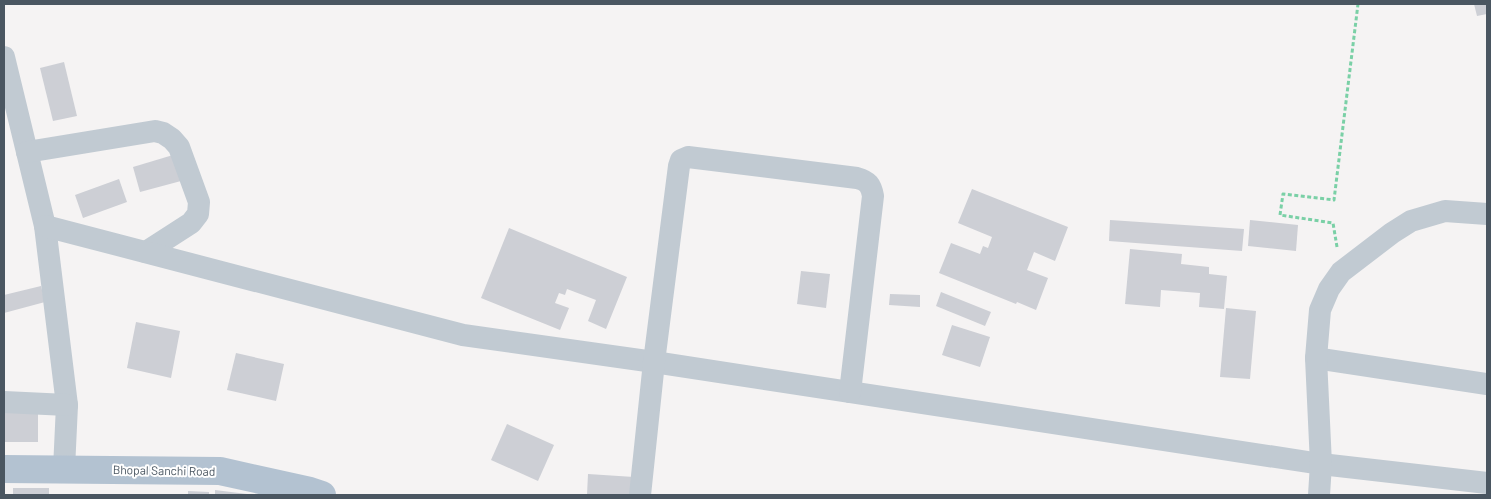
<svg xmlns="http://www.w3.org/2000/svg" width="1491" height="499" font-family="Barlow,sans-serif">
  <rect width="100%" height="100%" fill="#f5f3f3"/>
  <g fill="#cdcfd5">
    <path d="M1474 4H1487V14L1477 16Z"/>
    <path d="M64 62 77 116 53 121 40 68Z"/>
    <path d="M173 155 181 181 140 192 133 167Z"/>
    <path d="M119 179 127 202 83 218 75 195Z"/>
    <path d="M972 189 1068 227 1055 261 1034 252 1027 270 1048 278 1036 310 1017 302 1016 304 939 273 951 243 980 254 983 246 988 248 992 237 958 223Z"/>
    <path d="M1110 220 1244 229 1242 251 1109 241Z"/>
    <path d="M1250 220 1298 225 1296 251 1248 246Z"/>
    <path d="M509 228 627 277 606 329 588 321 596 300 567 289 565 295 559 293 555 303 569 308 560 330 481 298Z"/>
    <path d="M1130 249 1182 254 1181 264 1209 267V274L1227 276 1224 309 1199 307 1200 293 1161 290 1160 307 1125 304Z"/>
    <path d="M801 271 830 274 826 308 797 304Z"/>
    <path d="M41 286 45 302 4 313V295Z"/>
    <path d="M941 292 991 312 985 326 936 306Z"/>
    <path d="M890 294 920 295V307L889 305Z"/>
    <path d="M1226 308 1256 311 1250 379 1220 377Z"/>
    <path d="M136 322 180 331 171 378 127 368Z"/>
    <path d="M952 325 990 337 980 367 942 355Z"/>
    <path d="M236 353 284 364 276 401 227 390Z"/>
    <rect x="4" y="409" width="34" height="33"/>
    <path d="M507 424 554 445 538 481 491 460Z"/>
    <path d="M588 474 634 477 633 495H587Z"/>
    <rect x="13" y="488" width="36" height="7"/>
    <path d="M215 490 247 494V495H215Z"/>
    <path d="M188 491 209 492V495H188Z"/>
  </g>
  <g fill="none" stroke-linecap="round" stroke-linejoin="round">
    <path stroke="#7ad0a6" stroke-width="3" stroke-dasharray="4 2.5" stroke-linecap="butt" d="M1337 247 1333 223 1280 215 1283 194 1334 200 1358 4"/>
    <g stroke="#c1cad2" stroke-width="22">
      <path d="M4 57 45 226 67 405 64 469"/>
      <path d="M27 152 155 131 163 133 172 139 179 147 199 202 198 214 191 223 146 252"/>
      <path d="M45 226 463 335 654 362 1321 464 1487 483"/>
      <path d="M1316 358 1487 384"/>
      <path d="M4 402 67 405"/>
      <path d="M640 495 654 362 679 166 681 160 688 157 857 178C868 181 871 185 873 196L850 392"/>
      <path d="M1319 495 1321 464 1316 358 1320 310 1329 289 1341 272 1392 233 1411 221 1445 211 1487 214"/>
    </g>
    <path stroke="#b3c2d1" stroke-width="28" d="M4 469 220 471 310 491 322 495"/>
  </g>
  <g text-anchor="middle" stroke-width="4" stroke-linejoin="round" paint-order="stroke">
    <g font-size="12" fill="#4a5661" stroke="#fff">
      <text transform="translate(164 471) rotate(1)" y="4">Bhopal Sanchi Road</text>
    </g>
  </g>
  <rect width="1491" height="499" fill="none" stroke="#4a5661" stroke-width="10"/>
</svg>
